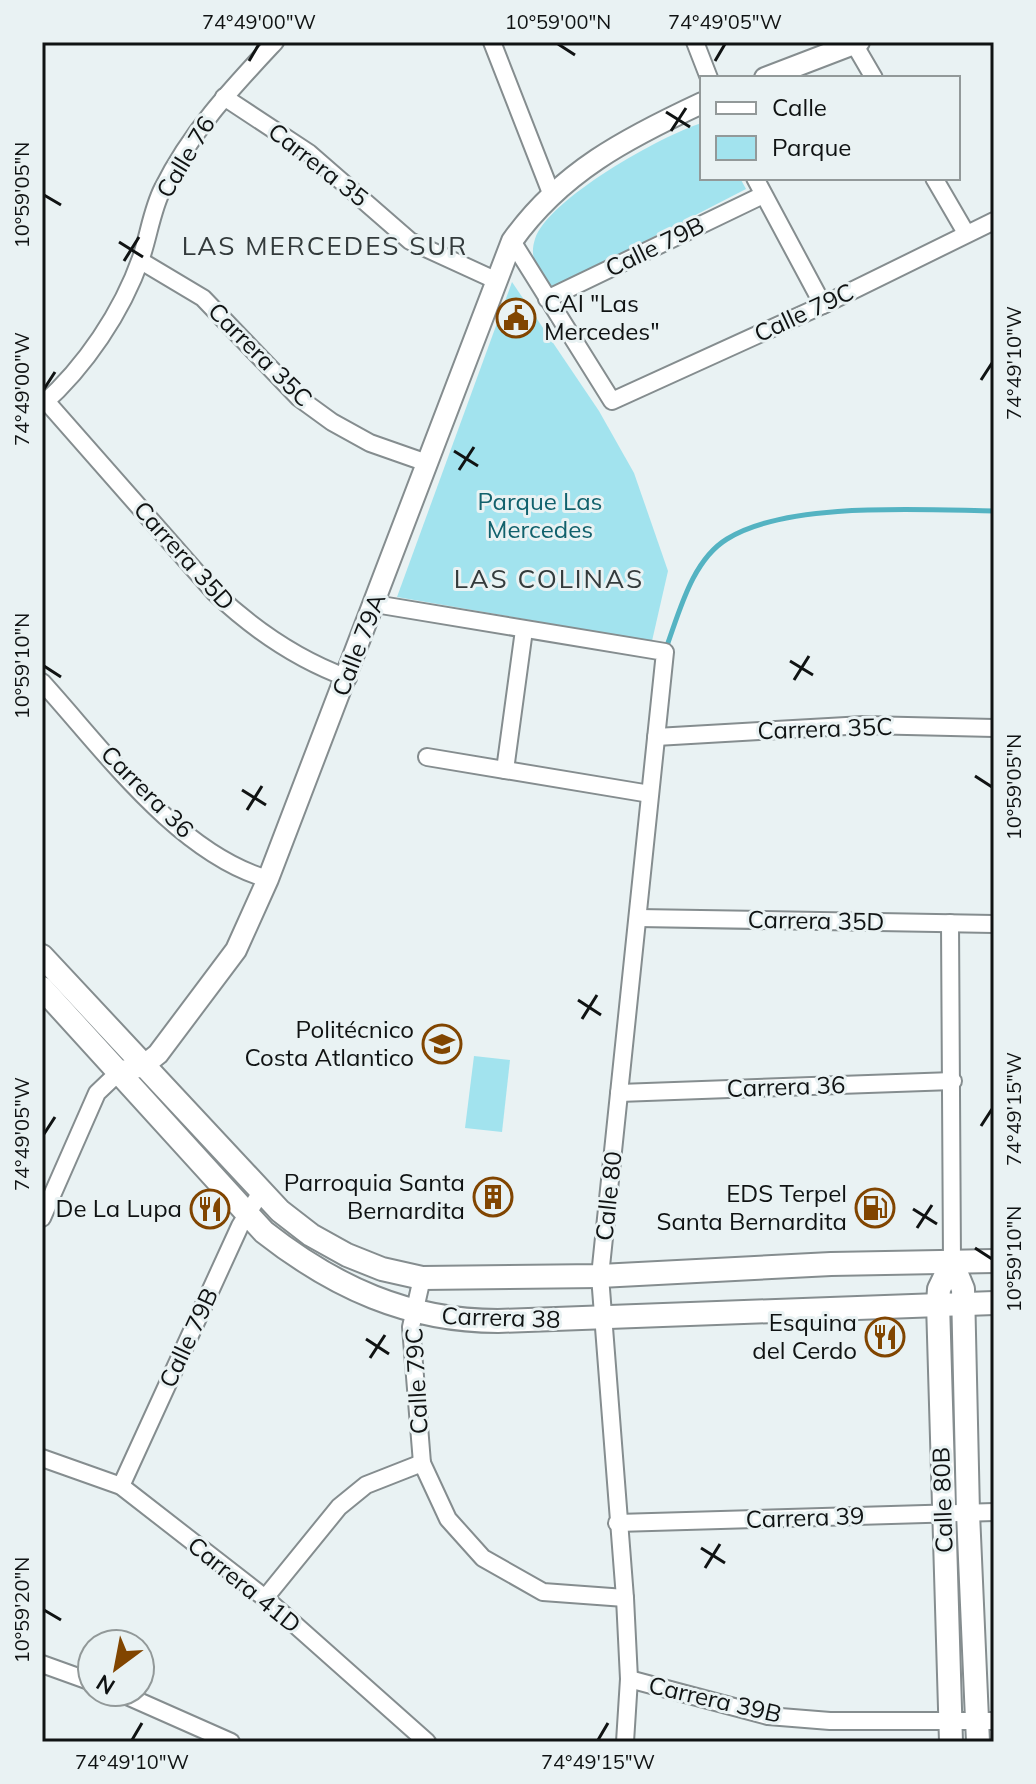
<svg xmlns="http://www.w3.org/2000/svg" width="1036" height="1784" font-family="Mulish,sans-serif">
  <rect width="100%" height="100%" fill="#e9f2f3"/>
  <g fill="#a2e3ee">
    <path d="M702 123V178H740L746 189 552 289C540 274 528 260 535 239 548 199 662 135 702 123Z"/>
    <path d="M512 282 599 411 634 473 668 571 652 641 397 597Z"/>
    <path d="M474 1056 510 1060 502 1132 465 1128Z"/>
  </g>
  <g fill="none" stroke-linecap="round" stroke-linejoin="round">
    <path stroke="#54b3c2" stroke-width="5" d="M665 651C679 614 691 561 727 539 787 501 923 510 994 511"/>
    <g stroke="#858d8f" stroke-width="20">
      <g id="minor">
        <path d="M492 42 551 193"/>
        <path d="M695 42 709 78"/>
        <path d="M853 42 874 78"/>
        <path d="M224 97 309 153 410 241 495 280"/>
        <path d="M755 178 823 305"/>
        <path d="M934 178 966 233"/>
        <path d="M512 241 612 401 823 305 994 221"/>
        <path d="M141 261 203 298 299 398 332 422 370 443 427 463"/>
        <path d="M547 299 763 195"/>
        <path d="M46 401 214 592C254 630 296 659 348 678"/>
        <path d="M42 405C85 367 122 312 141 258 149 235 152 209 163 188 191 131 233 87 275 42"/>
        <path d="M375 604 665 652 600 1276 625 1598 629 1679 625 1742"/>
        <path d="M42 682C103 749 178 854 268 879"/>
        <path d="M656 737 864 725 994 728"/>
        <path d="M427 757 650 794"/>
        <path d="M505 770 524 630"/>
        <path d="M638 918 994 924"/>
        <path d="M950 923 952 1262"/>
        <path d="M619 1093 953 1081"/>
        <path d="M42 1218 97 1093 119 1072"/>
        <path d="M422 1278 411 1327 422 1463 448 1519 483 1558 543 1592 625 1598"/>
        <path d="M42 1458 121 1486 265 1598 427 1742"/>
        <path d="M121 1486 240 1226 261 1192"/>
        <path d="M617 1523 994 1512"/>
        <path d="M265 1598 339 1507 366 1485 422 1463"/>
        <path d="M42 1664 92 1682"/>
        <path d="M629 1679 768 1716 830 1721H994"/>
        <path d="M118 1692 231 1742"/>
      </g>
    </g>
    <g stroke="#858d8f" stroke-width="24">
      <g id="tertiary">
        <path d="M765 78 859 42"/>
        <path d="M119 1072 143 1066 158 1054 236 950 268 879 512 241C561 172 627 138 702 103"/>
      </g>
    </g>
    <g stroke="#858d8f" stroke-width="26">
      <g id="secondary">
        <path d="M42 956 280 1211 311 1235 347 1255 382 1269 422 1278 600 1276 831 1264 994 1261"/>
        <path d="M42 988 264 1232C334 1287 408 1321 498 1321L994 1303"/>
        <path d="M952 1262 963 1289 968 1513 978 1742"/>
        <path d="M951 1742 938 1303 939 1289 952 1262"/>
      </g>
    </g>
    <use href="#minor" stroke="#fff" stroke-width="16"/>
    <use href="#tertiary" stroke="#fff" stroke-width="20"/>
    <use href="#secondary" stroke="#fff" stroke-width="22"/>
  </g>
  <path fill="none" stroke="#101313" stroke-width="3" d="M558 44 575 55M249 61 259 44M715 61 725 44M666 112 690 127M671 131 686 108M44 195 61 205M119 242 143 257M124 261 139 237M981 380 992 363M44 389 55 372M454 451 478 466M459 470 474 447M790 661 813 675M44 666 61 677M794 680 809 656M975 776 992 787M242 790 266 805M247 810 262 786M578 1000 601 1015M582 1019 597 995M981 1126 992 1109M44 1134 55 1117M913 1209 937 1224M917 1228 932 1205M975 1248 992 1259M366 1339 389 1354M370 1358 385 1335M701 1548 725 1563M705 1568 720 1544M44 1610 61 1620M132 1740 142 1723M598 1740 608 1723"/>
  <defs>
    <g id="civic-ring" transform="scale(2)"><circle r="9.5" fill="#e9f2f3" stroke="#814500" stroke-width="1.5"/><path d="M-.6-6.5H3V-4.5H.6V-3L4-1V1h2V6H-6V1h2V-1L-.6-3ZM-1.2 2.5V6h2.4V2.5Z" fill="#814500"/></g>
    <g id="university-ring" transform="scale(2)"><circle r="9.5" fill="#e9f2f3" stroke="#814500" stroke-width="1.5"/><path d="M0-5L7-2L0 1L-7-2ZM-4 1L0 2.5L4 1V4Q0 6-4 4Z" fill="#814500"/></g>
    <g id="building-ring" transform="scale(2)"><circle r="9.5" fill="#e9f2f3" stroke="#814500" stroke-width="1.5"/><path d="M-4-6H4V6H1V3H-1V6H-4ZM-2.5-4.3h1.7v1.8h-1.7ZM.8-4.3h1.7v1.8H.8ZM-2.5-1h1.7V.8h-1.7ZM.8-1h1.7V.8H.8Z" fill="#814500"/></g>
    <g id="fuel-ring" transform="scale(2)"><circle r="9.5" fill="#e9f2f3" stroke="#814500" stroke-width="1.5"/><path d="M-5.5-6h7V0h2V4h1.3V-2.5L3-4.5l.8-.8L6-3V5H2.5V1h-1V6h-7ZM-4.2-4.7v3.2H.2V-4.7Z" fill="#814500"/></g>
    <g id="restaurant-ring" transform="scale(2)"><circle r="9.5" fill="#e9f2f3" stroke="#814500" stroke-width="1.5"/><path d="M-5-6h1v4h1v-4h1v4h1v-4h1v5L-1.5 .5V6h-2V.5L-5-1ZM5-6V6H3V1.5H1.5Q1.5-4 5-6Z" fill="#814500"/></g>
  </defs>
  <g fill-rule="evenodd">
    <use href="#civic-ring" x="516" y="318"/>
    <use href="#university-ring" x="442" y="1044"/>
    <use href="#building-ring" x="493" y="1197"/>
    <use href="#fuel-ring" x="875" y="1208"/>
    <use href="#restaurant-ring" x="210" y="1209"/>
    <use href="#restaurant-ring" x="885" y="1337"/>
  </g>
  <g text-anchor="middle" stroke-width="6" stroke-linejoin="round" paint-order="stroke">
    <g font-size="24" fill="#101313" stroke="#e9f2f3">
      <text transform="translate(186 157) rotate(-59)" y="8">Calle 76</text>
      <text transform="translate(318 165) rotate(38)" y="8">Carrera 35</text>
      <text transform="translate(655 247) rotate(-26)" y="8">Calle 79B</text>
      <text transform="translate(804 313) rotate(-25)" y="8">Calle 79C</text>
      <text transform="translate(260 355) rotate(45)" y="8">Carrera 35C</text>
      <text transform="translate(184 556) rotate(48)" y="8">Carrera 35D</text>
      <text transform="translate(359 645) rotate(-69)" y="8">Calle 79A</text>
      <text transform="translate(825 729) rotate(-2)" y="8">Carrera 35C</text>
      <text transform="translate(147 792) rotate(45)" y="8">Carrera 36</text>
      <text transform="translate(816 921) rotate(1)" y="8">Carrera 35D</text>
      <text transform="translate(786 1087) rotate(-2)" y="8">Carrera 36</text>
      <text transform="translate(609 1196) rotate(-84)" y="8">Calle 80</text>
      <text transform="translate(501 1318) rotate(2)" y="8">Carrera 38</text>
      <text transform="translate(189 1338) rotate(-65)" y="8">Calle 79B</text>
      <text transform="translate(417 1381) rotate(-93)" y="8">Calle 79C</text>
      <text transform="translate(943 1500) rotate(-92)" y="8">Calle 80B</text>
      <text transform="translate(805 1518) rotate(-2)" y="8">Carrera 39</text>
      <text transform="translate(244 1585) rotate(39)" y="8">Carrera 41D</text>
      <text transform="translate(715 1700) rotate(13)" y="8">Carrera 39B</text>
    </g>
    <g font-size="24" fill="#101313" stroke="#e9f2f3" text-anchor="end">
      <text x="544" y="312" text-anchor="start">CAI "Las<tspan x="544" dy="28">Mercedes"</tspan></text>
      <text x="414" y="1038">Politécnico<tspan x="414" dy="28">Costa Atlantico</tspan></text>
      <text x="465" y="1191">Parroquia Santa<tspan x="465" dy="28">Bernardita</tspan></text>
      <text x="847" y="1202">EDS Terpel<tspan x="847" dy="28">Santa Bernardita</tspan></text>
      <text x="182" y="1217">De La Lupa</text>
      <text x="857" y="1331">Esquina<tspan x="857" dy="28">del Cerdo</tspan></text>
    </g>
    <g font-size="24" fill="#11616c" stroke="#e9f2f3">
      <text x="540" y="510">Parque Las<tspan x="540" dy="28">Mercedes</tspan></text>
    </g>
    <g font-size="26" letter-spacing="2" fill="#343b3c" stroke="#e9f2f3">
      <text x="325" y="255">LAS MERCEDES SUR</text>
      <text x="549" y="588">LAS COLINAS</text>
    </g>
  </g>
  <rect width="1036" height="1784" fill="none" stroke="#e9f2f3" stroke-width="88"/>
  <rect x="700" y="76" width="260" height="104" fill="#e9f2f3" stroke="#929999" stroke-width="2"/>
  <rect x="716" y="102" width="40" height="12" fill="#ffffff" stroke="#929999" stroke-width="2"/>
  <text x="772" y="116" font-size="24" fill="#101313">Calle</text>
  <rect x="716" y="136" width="40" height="24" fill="#a2e3ee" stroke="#929999" stroke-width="2"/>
  <text x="772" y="156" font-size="24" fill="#101313">Parque</text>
  <g transform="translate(116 1668) rotate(212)"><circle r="38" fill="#e9f2f3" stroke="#929999" stroke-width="2"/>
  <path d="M0-6L14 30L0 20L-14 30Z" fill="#814500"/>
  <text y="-12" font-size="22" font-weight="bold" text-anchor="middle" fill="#101313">N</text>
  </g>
  <rect x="44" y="44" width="948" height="1696" fill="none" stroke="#101313" stroke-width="3"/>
  <g font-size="20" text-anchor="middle" fill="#101313">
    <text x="259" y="29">74°49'00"W</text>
    <text x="558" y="29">10°59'00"N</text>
    <text x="725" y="29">74°49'05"W</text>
    <text transform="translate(22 195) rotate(-90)" y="7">10°59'05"N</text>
    <text transform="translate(1014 363) rotate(-90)" y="7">74°49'10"W</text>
    <text transform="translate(22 389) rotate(-90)" y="7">74°49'00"W</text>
    <text transform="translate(22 666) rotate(-90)" y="7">10°59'10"N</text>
    <text transform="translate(1014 787) rotate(-90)" y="7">10°59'05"N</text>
    <text transform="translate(1014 1109) rotate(-90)" y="7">74°49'15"W</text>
    <text transform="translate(22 1134) rotate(-90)" y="7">74°49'05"W</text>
    <text transform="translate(1014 1259) rotate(-90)" y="7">10°59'10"N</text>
    <text transform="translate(22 1610) rotate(-90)" y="7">10°59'20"N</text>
    <text x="132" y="1769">74°49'10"W</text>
    <text x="598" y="1769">74°49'15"W</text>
  </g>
</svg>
